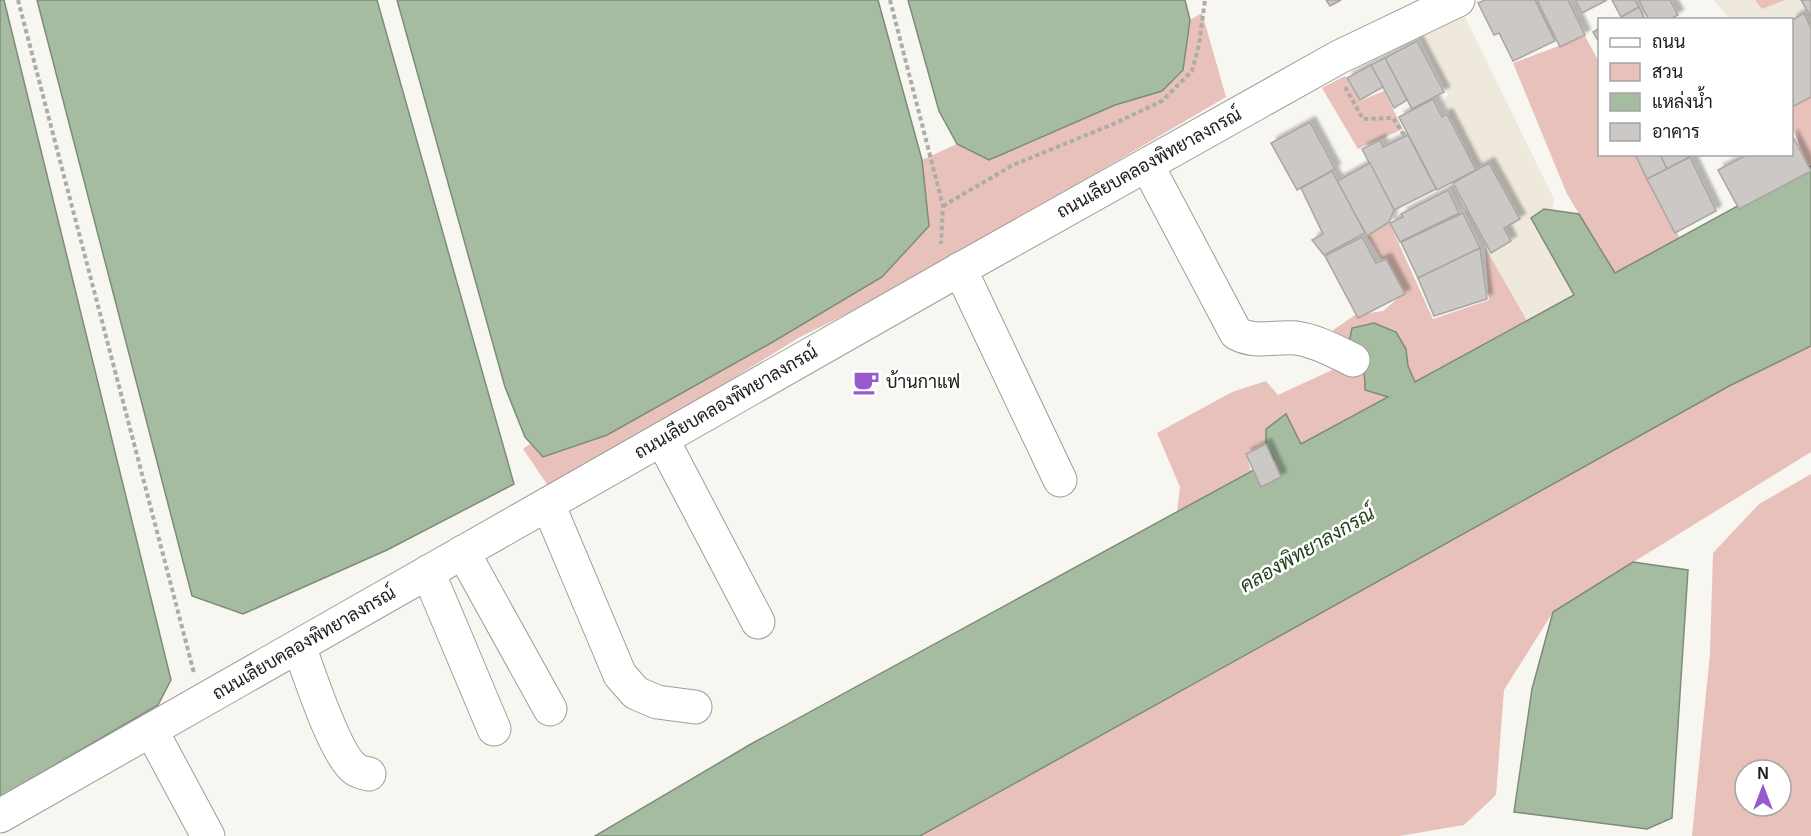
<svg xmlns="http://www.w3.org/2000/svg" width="1811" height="836" font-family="Helvetica,Sarabun,sans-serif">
  <defs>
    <filter id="shadow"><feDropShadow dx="5.5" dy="-5.5" stdDeviation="1.5" flood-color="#0004"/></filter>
  </defs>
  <rect width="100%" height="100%" fill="#f8f6f1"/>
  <g fill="#eee8dd">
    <path d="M1714 0H1811V101L1792 114V20L1729 19Z"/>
    <path d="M1461 9 1554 199 1552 210 1544 209 1531 218 1574 295 1527 321 1450 186 1477 170 1442 101 1448 95 1418 33Z"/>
  </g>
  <g fill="#e7c1ba" fill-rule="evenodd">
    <path d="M1755 0H1785L1762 9Z"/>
    <path d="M1202 13 1226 97 905 285 800 337 714 390 549 487 523 449 530 444 543 457 607 435 771 343 882 277 929 226 922 160 957 144 989 160 1115 105 1162 91 1183 70 1190 20Z"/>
    <path d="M1585 36 1599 62 1600 154 1636 155 1680 238 1615 273 1567 194 1513 63Z"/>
    <path d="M1345 76 1360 101 1384 91 1403 129 1358 149 1322 88Z"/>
    <path d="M1811 97V166L1809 167 1792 128V107Z"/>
    <path d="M1389 222 1433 319 1489 300 1485 247 1527 321 1415 382 1408 366 1406 349 1361 358 1365 372 1366 390 1389 396 1301 444 1286 414 1266 429V444L1246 454 1251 471 1177 512 1180 487 1157 433 1232 392 1266 381 1278 395 1343 365 1333 330 1355 315 1383 311 1403 294 1367 236Z"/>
    <path d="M1811 346V452L1553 612 1504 690 1496 795 1464 825 1399 836H920L1731 385Z"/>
    <path d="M1811 474V836H1692L1710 653 1713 553 1759 504ZM1745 770H1781V806H1745Z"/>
  </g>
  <g fill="#a6bca1" stroke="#7d8c79" stroke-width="1.5">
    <path d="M0 0H4L171 680 158 705 0 797Z"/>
    <path d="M37 0H377L514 484 387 550 243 614 192 596Z"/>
    <path d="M397 0H878L922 160 929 226 882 277 771 343 607 435 543 457 525 437 505 387Z"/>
    <path d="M908 0H1185L1190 20 1183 70 1162 91 1115 105 989 160 957 144 939 111Z"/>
    <path d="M1811 166V346L1731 385 920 836H595L751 744 1274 459 1266 444V429L1286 414 1301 444 1388 397 1365 390C1365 368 1363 360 1349 343L1352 328 1374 323 1396 332 1406 349 1408 366 1415 382 1574 295 1531 218 1544 209 1579 214 1615 273Z"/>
    <path d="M1633 562 1688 570 1672 818 1647 829 1514 812 1532 689 1553 612Z"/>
  </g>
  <g fill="#ccc8c5" stroke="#a9a5a2" stroke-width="1.5" filter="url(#shadow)">
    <path d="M1326 0H1341L1330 6Z"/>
    <path d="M1485 0H1535L1555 41 1513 61 1499 33 1494 35 1478 3Z"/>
    <path d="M1537 0H1568L1585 35 1560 47Z"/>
    <path d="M1575 0H1607L1582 13Z"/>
    <path d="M1612 0H1635L1639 7 1621 17Z"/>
    <path d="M1639 0H1670L1678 15 1669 20H1649Z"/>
    <path d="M1801 0H1811V17Z"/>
    <path d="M1639 7 1645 20H1622L1621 17Z"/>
    <path d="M1804 13 1811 28V97L1792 107V20Z"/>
    <path d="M1600 28V44L1593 32Z"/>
    <path d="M1417 41 1444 92 1412 109 1385 58Z"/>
    <path d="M1385 58 1407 100 1394 108 1371 65Z"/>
    <path d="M1371 65 1383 87 1360 100 1347 78Z"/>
    <path d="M1433 99 1442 117 1447 114 1476 170 1437 190 1399 117Z"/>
    <path d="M1310 122 1335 169 1297 190 1271 143Z"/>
    <path d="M1408 135 1436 189 1394 210 1362 149 1380 140 1383 147Z"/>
    <path d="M1792 135 1811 171 1739 209 1718 170 1748 154H1792Z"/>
    <path d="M1635 154H1660L1667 169 1647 179Z"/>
    <path d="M1660 154H1695L1667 169Z"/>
    <path d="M1690 157 1716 211 1675 233 1647 179Z"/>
    <path d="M1370 163 1394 210 1389 222 1367 236 1337 181Z"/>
    <path d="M1489 163 1520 219 1504 228 1511 241 1491 253 1453 183Z"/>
    <path d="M1332 171 1365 233 1324 255 1312 240 1323 234 1301 188Z"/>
    <path d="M1448 190 1459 213 1400 242 1390 223 1403 217 1401 214Z"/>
    <path d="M1463 213 1480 248 1418 278 1401 242Z"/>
    <path d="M1362 237 1376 263 1386 259 1405 294 1358 318 1325 256Z"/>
    <path d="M1480 248 1487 299 1434 316 1418 278Z"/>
    <path d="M1266 444 1281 477 1261 487 1246 454Z"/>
  </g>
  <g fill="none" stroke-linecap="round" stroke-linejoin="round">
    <g stroke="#a09e9a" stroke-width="35">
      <g id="minor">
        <path d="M1147 165 1236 333C1254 344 1276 336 1296 338 1317 341 1334 351 1353 360"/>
        <path d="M960 269 1060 480"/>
        <path d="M662 439 758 622"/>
        <path d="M548 504 620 675 636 693 657 702 695 707"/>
        <path d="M463 552 550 709"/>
        <path d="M428 572 494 729"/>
        <path d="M299 646C309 673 335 755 355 769 359 772 364 773 369 774"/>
        <path d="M151 730 208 836"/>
      </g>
    </g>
    <g stroke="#a09e9a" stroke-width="35">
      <path id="major" d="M0 816 950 275 1339 57 1458 0"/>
    </g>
    <g stroke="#aeaca9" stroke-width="4" stroke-dasharray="4.5 3" stroke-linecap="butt">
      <path d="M18 0 194 673"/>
      <path d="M890 0 943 206 941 244"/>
      <path d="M1345 87 1363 119 1393 118 1404 135"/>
      <path d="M943 206 1013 165 1111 125 1162 101 1192 71 1199 45 1205 0"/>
    </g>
    <use href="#minor" stroke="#fff" stroke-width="33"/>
    <use href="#major" stroke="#fff" stroke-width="33"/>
  </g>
  <defs>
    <g id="cafe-bare" transform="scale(2.07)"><path d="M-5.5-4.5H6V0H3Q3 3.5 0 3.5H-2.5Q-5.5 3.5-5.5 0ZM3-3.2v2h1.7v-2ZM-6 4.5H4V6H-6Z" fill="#995ad0" stroke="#fff" stroke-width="2.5" paint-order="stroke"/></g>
  </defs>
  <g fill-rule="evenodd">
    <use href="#cafe-bare" x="866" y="382"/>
  </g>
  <g text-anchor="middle" stroke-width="5" stroke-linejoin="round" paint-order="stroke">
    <g font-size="18" fill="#1d1c1b" stroke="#fff">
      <text transform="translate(1149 163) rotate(-29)" y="6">ถนนเลียบคลองพิทยาลงกรณ์</text>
      <text transform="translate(726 402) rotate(-30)" y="6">ถนนเลียบคลองพิทยาลงกรณ์</text>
      <text transform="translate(304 643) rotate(-30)" y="6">ถนนเลียบคลองพิทยาลงกรณ์</text>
    </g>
    <g font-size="18" fill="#1d1c1b" stroke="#fff" text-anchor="start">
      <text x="886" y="388">บ้านกาแฟ</text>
    </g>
    <g font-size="20" font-style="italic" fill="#21421b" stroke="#fff">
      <text transform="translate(1307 549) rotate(-30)" y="7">คลองพิทยาลงกรณ์</text>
    </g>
  </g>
  <rect x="1598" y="18" width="195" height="138" fill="#ffffff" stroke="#a5a4a4" stroke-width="1.5"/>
  <rect x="1610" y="38" width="30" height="9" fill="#ffffff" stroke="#a5a4a4" stroke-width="1.5"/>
  <text x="1652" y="48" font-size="18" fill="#1d1c1b">ถนน</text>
  <rect x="1610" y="63" width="30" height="18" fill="#e7c1ba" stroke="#a5a4a4" stroke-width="1.5"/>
  <text x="1652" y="78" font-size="18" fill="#1d1c1b">สวน</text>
  <rect x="1610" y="93" width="30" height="18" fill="#a6bca1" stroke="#a5a4a4" stroke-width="1.5"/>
  <text x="1652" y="108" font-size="18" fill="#1d1c1b">แหล่งน้ำ</text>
  <rect x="1610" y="123" width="30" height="18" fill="#ccc8c5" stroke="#a5a4a4" stroke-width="1.5"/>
  <text x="1652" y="138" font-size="18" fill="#1d1c1b">อาคาร</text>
  <g transform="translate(1763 788)"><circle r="28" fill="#ffffff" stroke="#a5a4a4" stroke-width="1.5"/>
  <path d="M0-4.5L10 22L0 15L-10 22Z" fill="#995ad0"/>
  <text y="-9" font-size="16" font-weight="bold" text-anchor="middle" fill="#1d1c1b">N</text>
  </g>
</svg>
